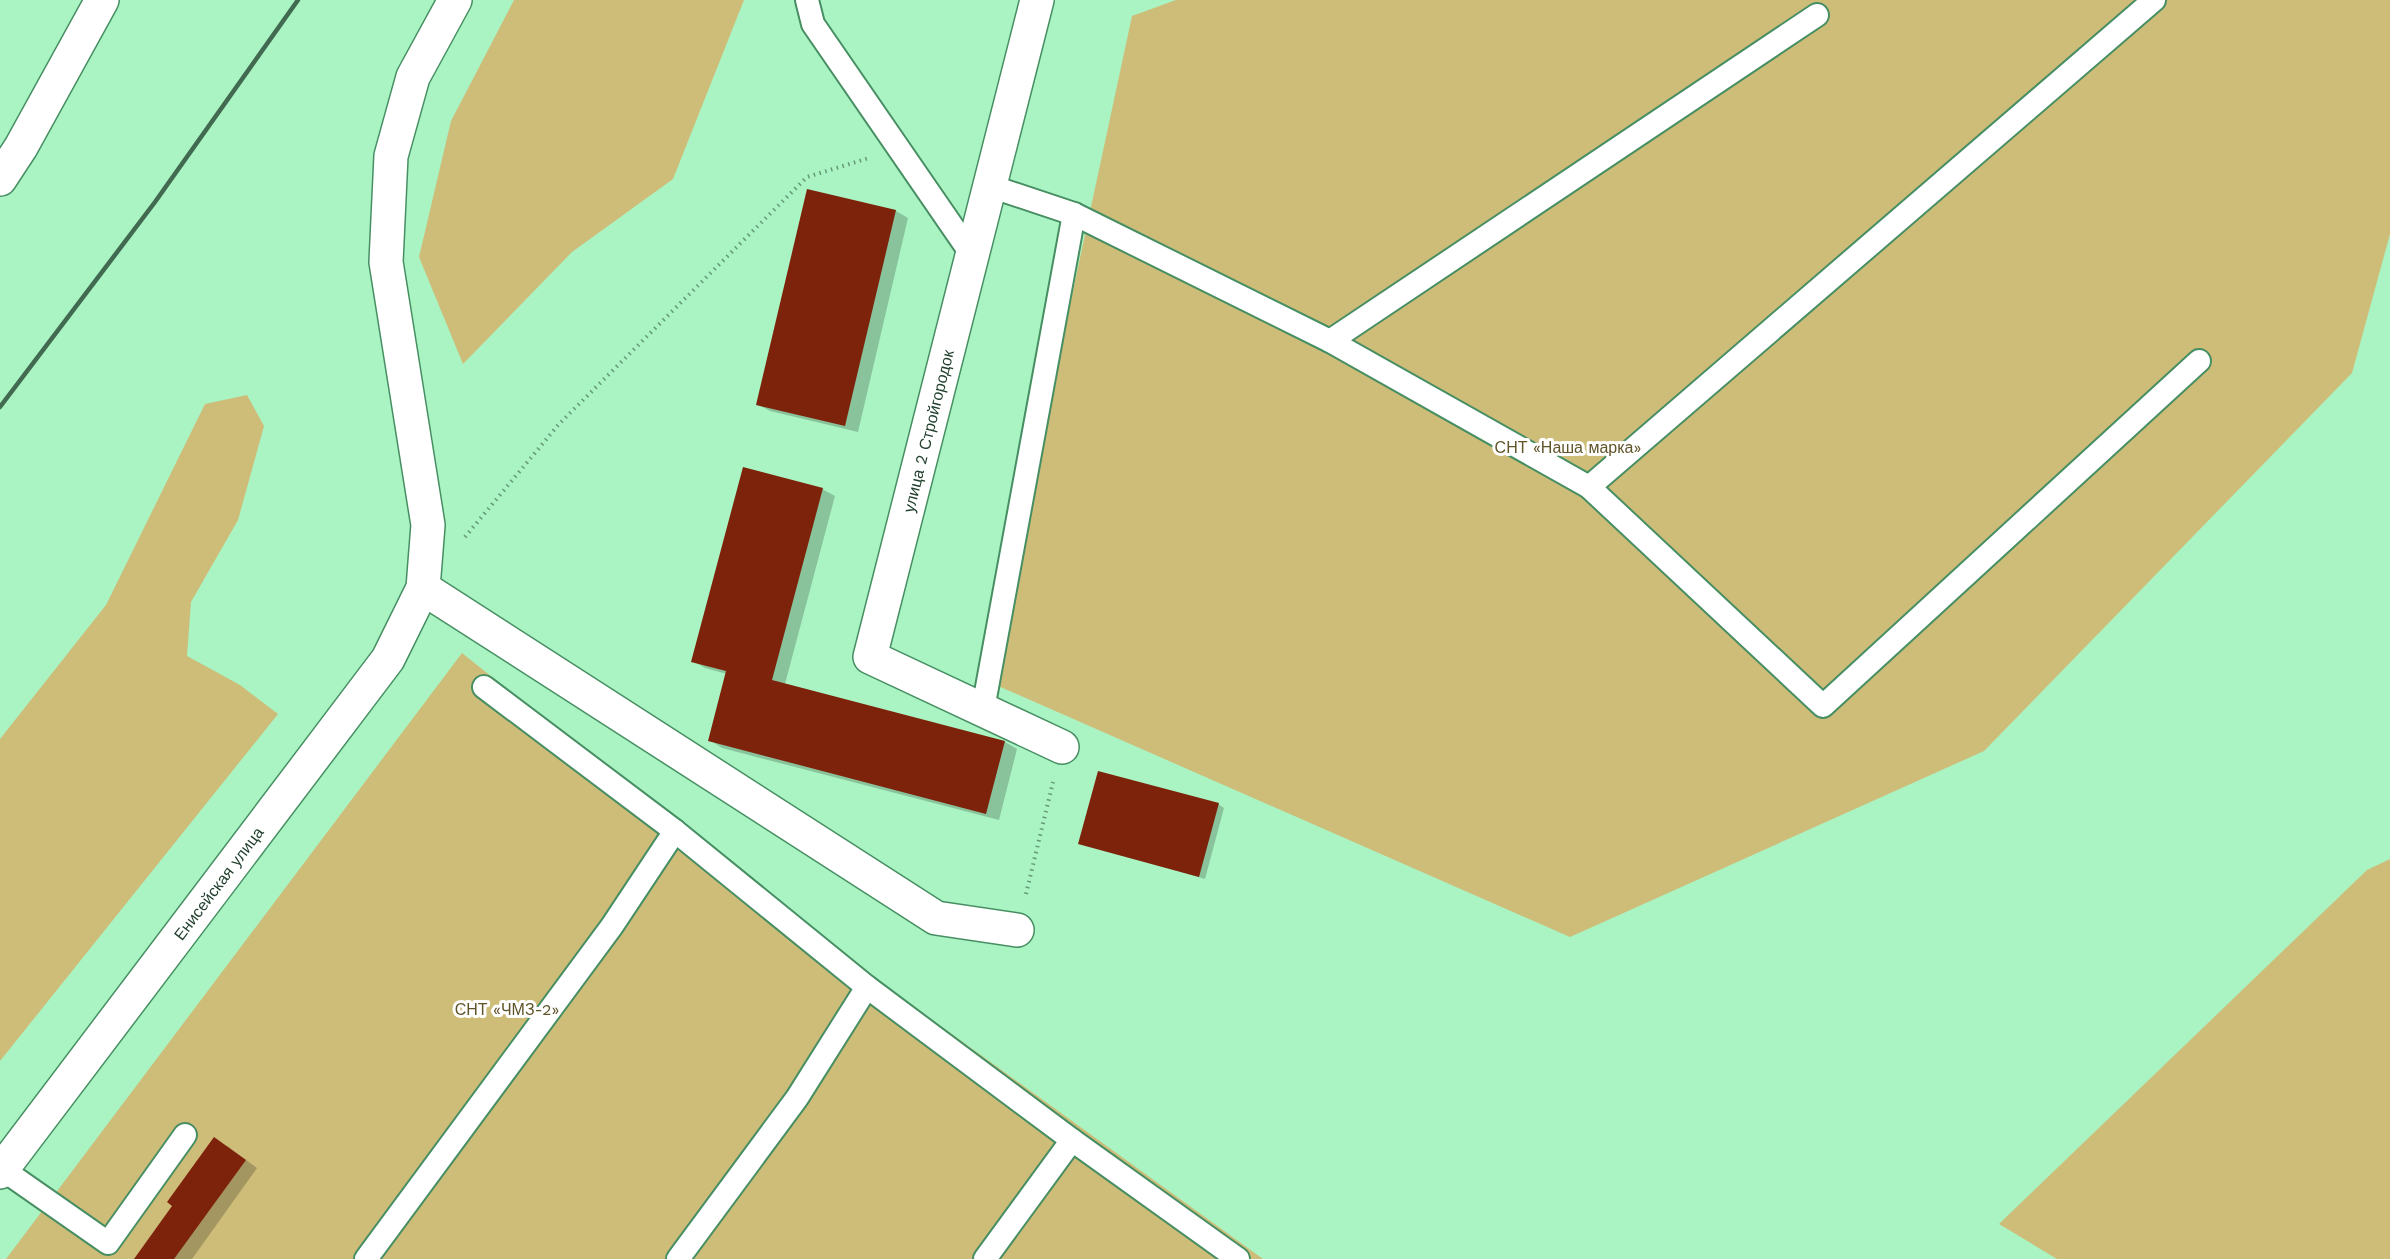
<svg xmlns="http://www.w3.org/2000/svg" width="2390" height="1259" font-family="'Work Sans',sans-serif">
  <rect width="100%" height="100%" fill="#aaf4c3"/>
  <g fill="#cebc79">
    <path d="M514 0H744L673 179 572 252 463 364 419 257 451 121Z"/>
    <path d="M1176 0H2390V234L2352 373 1984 751 1570 937 989 682 1132 16Z"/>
    <path d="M247 395 264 426 238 520 191 602 187 656 240 685 278 714 0 1061V739L106 605 205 404Z"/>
    <path d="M462 653 794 920 1263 1259H6Z"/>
    <path d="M2390 859V1259H2057L1999 1224 2367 870Z"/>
  </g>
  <g fill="#0003">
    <path d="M808 190 896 211 908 218 858 432 770 411 757 404Z"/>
    <path d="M822 489 835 496 785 684 1005 742 1017 749 999 820 722 748 710 740 727 674 705 668 693 661Z"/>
    <path d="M1218 804 1224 808 1205 879 1080 843Z"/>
    <path d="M227 1146 257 1168 192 1259H136Z"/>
  </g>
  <g fill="#7e230b">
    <path d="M807 189 896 210 845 426 756 405Z"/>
    <path d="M743 467 823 488 772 680 1005 741 986 814 708 741 726 671 691 662Z"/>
    <path d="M1098 771 1219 803 1199 877 1078 844Z"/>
    <path d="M214 1137 246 1160 174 1259H134L172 1206 167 1202Z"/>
  </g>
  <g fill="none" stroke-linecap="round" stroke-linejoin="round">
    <g stroke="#478f63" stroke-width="26">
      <g id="service">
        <path d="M807 0 813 24 972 255"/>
        <path d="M990 186 1074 214 1330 341 1589 487 1823 706 2199 361"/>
        <path d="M1330 341 1817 15"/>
        <path d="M1589 487 2154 0"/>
        <path d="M484 687 675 831 867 987 1072 1140 1238 1259"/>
        <path d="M983 709 1074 214"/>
        <path d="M2 1169 108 1243 185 1135"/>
        <path d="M366 1259 612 926 675 831"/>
        <path d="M678 1259 797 1098 867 987"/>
        <path d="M985 1259 1072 1140"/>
      </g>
    </g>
    <g stroke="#478f63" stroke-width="36">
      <g id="minor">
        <path d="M1037 0 870 657 1062 747"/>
        <path d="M0 179 21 147 102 0"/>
        <path d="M423 588 936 918 1017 930"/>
      </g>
    </g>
    <g stroke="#478f63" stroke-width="36">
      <g id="tertiary">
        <path id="s1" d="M0 1172 388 659 423 588 428 525 386 262 391 156 413 77 455 0"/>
      </g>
    </g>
    <g stroke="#659a78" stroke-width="4" stroke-dasharray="1.5 4.5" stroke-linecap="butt">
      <path d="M465 537 559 424 807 177 869 158"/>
      <path d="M1026 894 1053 782"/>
    </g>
    <use href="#service" stroke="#fff" stroke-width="22"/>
    <use href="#minor" stroke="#fff" stroke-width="33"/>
    <use href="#tertiary" stroke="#fff" stroke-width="33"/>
    <path stroke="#416a50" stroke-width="4.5" d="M0 407 155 202 298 0"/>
  </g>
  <g text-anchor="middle" stroke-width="6" stroke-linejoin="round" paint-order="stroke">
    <g font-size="16" fill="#21402d" stroke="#fff">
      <text transform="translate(928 431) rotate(-76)" y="6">улица 2 Стройгородок</text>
      <text dy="6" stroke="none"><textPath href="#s1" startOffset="362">Енисейская улица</textPath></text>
    </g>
    <g font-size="16" fill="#605429" stroke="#fff">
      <text x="1568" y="453">СНТ «Наша марка»</text>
      <text x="507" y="1015">СНТ «ЧМЗ-2»</text>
    </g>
  </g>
</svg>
